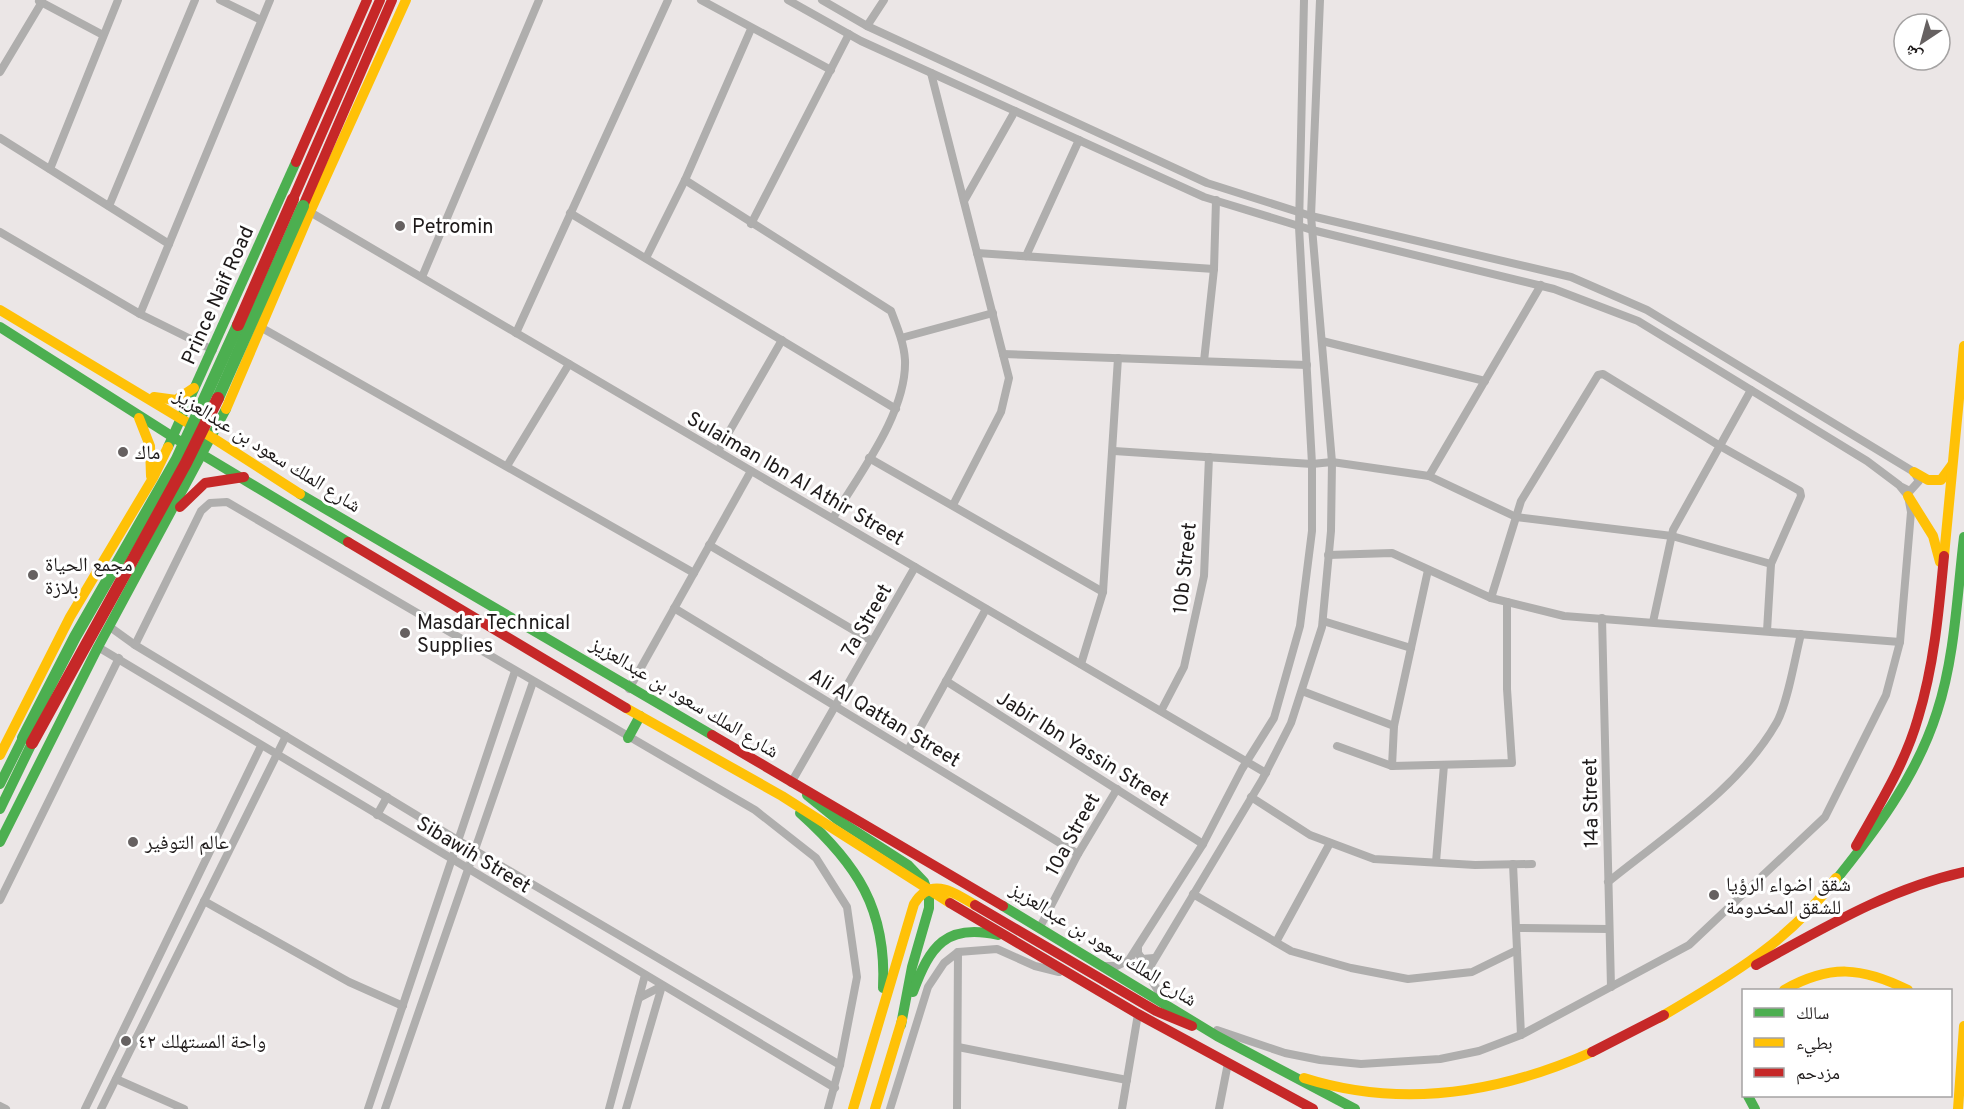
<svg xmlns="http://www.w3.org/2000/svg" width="1964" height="1109" font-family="Overpass,'Noto Naskh Arabic',sans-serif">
  <rect width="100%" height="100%" fill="#ebe6e6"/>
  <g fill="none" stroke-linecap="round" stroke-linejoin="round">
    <g stroke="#afaead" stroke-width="8">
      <path d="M220 0 261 20"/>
      <path d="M701 0 831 70"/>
      <path d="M788 0 861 41 1204 197 1312 230 1554 289 1638 321 1867 461 1899 485 1908 496 1911 512 1900 642 1886 695 1825 817 1689 945 1521 1035 1479 1051 1440 1059 1361 1064 1320 1060 1285 1053 1217 1030"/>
      <path d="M822 0 867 26 1207 183 1311 216 1571 277 1647 310 1914 472 1919 481 1910 491 1902 487"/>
      <path d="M39 1 103 35"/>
      <path d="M867 26 884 0"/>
      <path d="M0 72 42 2"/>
      <path d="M931 73 1009 378 1001 412 953 505"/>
      <path d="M0 138 169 244"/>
      <path d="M50 169 118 0"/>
      <path d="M685 180 891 311C897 327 904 343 905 360 907 413 859 474 833 518"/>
      <path d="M964 201 1015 111"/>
      <path d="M109 206 195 0"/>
      <path d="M310 212 1266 773"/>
      <path d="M570 213 896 409"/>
      <path d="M751 224 849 34"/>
      <path d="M0 232 140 314 213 350"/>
      <path d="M977 253 1214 269"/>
      <path d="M1026 256 1079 140"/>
      <path d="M646 258 685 180 751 29"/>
      <path d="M422 277 539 0"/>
      <path d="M140 314 270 0"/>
      <path d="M262 328 694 573"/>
      <path d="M516 333 668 0"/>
      <path d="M901 338 993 313"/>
      <path d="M1322 341 1485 381"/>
      <path d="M1003 354 1307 365"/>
      <path d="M1204 361 1214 269 1216 200"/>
      <path d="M718 451 782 340"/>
      <path d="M1114 451 1312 464 1332 462 1429 476 1516 517 1672 536 1771 564"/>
      <path d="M869 458 1103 592"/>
      <path d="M507 466 569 364"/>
      <path d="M1429 476 1541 285"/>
      <path d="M709 545 872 641"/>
      <path d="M1328 555 1392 553 1491 598 1564 616 1900 642"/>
      <path d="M1491 598 1521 501 1598 375 1603 374 1720 446 1800 491 1801 496 1771 564 1767 631"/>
      <path d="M674 608 1078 854"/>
      <path d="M1602 618 1611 987"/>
      <path d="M1323 621 1411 648"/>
      <path d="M1653 622 1673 530 1751 390"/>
      <path d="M110 627 135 645 474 850 840 1065"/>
      <path d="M135 645 201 511 210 503 227 502 755 810 816 858 847 907 857 977 840 1065 828 1109"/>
      <path d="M98 647 835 1088"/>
      <path d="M1081 664 1103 592 1118 358"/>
      <path d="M946 681 1203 844"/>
      <path d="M629 689 751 471"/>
      <path d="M1302 691 1394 726"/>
      <path d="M1161 711 1184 667 1204 576 1209 457"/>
      <path d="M1337 746 1392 766 1512 763 1507 689V602"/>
      <path d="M908 750 986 609"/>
      <path d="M1392 766 1394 726 1428 570"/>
      <path d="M791 783 915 567"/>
      <path d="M1251 797 1310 835 1374 859 1475 865 1532 864"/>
      <path d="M377 815 387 797"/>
      <path d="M1436 862 1444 765"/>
      <path d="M1513 864 1521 1035"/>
      <path d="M1608 882C1667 834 1739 789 1777 722 1788 702 1795 657 1801 634"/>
      <path d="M1193 894 1291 951 1351 968 1408 979 1472 972 1517 950"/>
      <path d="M0 900 119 658"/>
      <path d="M204 901 349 982 403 1006"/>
      <path d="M1040 927 1078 854 1117 789"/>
      <path d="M1516 928 1609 929"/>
      <path d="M1276 942 1330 843"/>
      <path d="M1138 948V953L1142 959 1154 958"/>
      <path d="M1106 966H1117L1129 960 1203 844 1242 769 1274 718 1300 626 1312 531V464L1299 227 1304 0"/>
      <path d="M639 998 662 986"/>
      <path d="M1165 1002 1152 981 1150 967 1262 780 1291 723 1322 627 1331 531 1332 462 1311 216 1320 0"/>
      <path d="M958 1047 1127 1080"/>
      <path d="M116 1079 184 1109"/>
      <path d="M0 1106 6 1109"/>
      <path d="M85 1109 261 746"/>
      <path d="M101 1109 286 736"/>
      <path d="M368 1109 515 671"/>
      <path d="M385 1109 533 682"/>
      <path d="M609 1109 645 975"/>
      <path d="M626 1109 662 986"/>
      <path d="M890 1109 928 987 944 963 958 952 997 949 1035 966 1059 972"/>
      <path d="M957 1109 958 952"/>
      <path d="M1122 1109 1138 1014"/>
      <path d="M1219 1109 1228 1063"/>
    </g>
    <g stroke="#4caf50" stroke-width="10">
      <path d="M0 327 173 437 348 542"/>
      <path d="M168 447 296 162"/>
      <path d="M300 494 712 735"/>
      <path d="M628 738 640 716"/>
      <path d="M0 784 23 738"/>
      <path d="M807 795 838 820 908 865 924 882 929 896V908L912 967 901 1025"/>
      <path d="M0 809 32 743"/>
      <path d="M800 813C857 864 887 909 883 988"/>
      <path d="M0 842 98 647 226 409"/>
      <path d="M1831 886C1874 833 1916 778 1937 712 1955 657 1957 595 1964 537"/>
      <path d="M1003 906 1217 1036 1355 1109"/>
      <path d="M913 992C930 946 946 923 998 935"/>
      <path d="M1748 1096 1755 1109"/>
    </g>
    <g stroke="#ffc107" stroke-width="10">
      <path d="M0 310 213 438 300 494"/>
      <path d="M154 397 176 400 194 388"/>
      <path d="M226 409 310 212 406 0"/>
      <path d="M139 418 150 446 151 476"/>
      <path d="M1914 472 1928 480H1941L1952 465"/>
      <path d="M1908 496 1933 536 1940 562"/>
      <path d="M1944 556 1964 346"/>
      <path d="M626 708 782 796 950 903"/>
      <path d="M0 755 70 617 153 478 168 447"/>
      <path d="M1784 990C1830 964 1862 967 1908 990"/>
      <path d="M1659 1018C1725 979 1790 942 1836 878"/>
      <path d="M1304 1078C1402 1109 1500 1093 1592 1052"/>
      <path d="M853 1109 914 904C931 876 953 892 975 905"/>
      <path d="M875 1109 902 1020"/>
      <path d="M1958 1109 1964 1026"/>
    </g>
    <g stroke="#c62828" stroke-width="10">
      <path d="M296 162 367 0"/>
      <path d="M293 199 380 0"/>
      <path d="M303 206 392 0"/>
      <path d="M180 507 205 483 244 477"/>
      <path d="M348 542 626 708"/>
      <path d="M712 735 1003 906"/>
      <path d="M1856 846C1879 805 1905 764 1918 718 1934 666 1939 610 1944 556"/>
      <path d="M950 903 1138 1014 1313 1109"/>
      <path d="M975 905 1156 1011 1192 1026"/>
      <path d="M1756 965C1824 928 1888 889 1964 872"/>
      <path d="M1592 1052 1664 1015"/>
    </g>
    <g stroke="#4caf50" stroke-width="12">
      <path d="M218 398 303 206"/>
      <path d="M23 738 75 637 177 459 238 325"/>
    </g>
    <g stroke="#c62828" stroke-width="12">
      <path d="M238 325 293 199"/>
      <path d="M32 743 186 463 218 398"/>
    </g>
  </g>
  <g fill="#666161" stroke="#fff" stroke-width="2">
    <circle cx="400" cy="226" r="6"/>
    <circle cx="123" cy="452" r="6"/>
    <circle cx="33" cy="575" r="6"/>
    <circle cx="405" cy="633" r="6"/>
    <circle cx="133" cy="842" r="6"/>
    <circle cx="1714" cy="895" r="6"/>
    <circle cx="126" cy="1041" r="6"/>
  </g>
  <g text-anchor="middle" stroke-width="6" stroke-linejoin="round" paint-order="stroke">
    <g font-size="20" fill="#1e1a1a" stroke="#fff" text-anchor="start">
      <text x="412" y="233">Petromin</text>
      <text x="135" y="459">ماك</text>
      <text x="45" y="571">مجمع الحياة<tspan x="45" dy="23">بلازة</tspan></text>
      <text x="417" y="629">Masdar Technical<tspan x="417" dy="23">Supplies</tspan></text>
      <text x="145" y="849">عالم التوفير</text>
      <text x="1726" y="891">شقق اضواء الرؤيا<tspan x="1726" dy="23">للشقق المخدومة</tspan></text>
      <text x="138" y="1048">واحة المستهلك ٤٢</text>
    </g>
    <g font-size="20" fill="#1e1a1a" stroke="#fff">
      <text transform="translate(217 295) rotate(-66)" y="7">Prince Naif Road</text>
      <text transform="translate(268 450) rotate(32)" y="7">شارع الملك سعود بن عبدالعزيز</text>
      <text transform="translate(796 478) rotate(30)" y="7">Sulaiman Ibn Al Athir Street</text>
      <text transform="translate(1184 568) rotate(-84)" y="7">10b Street</text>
      <text transform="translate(866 620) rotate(-60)" y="7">7a Street</text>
      <text transform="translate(685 697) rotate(31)" y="7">شارع الملك سعود بن عبدالعزيز</text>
      <text transform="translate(885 717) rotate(31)" y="7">Ali Al Qattan Street</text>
      <text transform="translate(1083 748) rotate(32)" y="7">Jabir Ibn Yassin Street</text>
      <text transform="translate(1590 803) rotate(-91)" y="7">14a Street</text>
      <text transform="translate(1072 834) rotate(-61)" y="7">10a Street</text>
      <text transform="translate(474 854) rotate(31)" y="7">Sibawih Street</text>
      <text transform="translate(1104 944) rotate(32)" y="7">شارع الملك سعود بن عبدالعزيز</text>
    </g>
  </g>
  <rect x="1742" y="989" width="210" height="108" fill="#ffffff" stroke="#a5a3a3" stroke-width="1.5"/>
  <rect x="1754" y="1008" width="30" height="9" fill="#4caf50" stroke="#a5a3a3" stroke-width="1.5"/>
  <text x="1796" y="1019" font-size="18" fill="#1e1a1a">سالك</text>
  <rect x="1754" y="1038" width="30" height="9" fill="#ffc107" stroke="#a5a3a3" stroke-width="1.5"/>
  <text x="1796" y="1049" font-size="18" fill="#1e1a1a">بطيء</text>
  <rect x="1754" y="1068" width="30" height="9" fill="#c62828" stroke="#a5a3a3" stroke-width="1.5"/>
  <text x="1796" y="1079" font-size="18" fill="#1e1a1a">مزدحم</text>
  <g transform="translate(1922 42) rotate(216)"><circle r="28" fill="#ffffff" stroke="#a5a3a3" stroke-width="1.5"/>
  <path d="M0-4.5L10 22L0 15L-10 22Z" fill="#666161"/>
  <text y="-9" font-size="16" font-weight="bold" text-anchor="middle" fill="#1e1a1a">ش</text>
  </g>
</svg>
